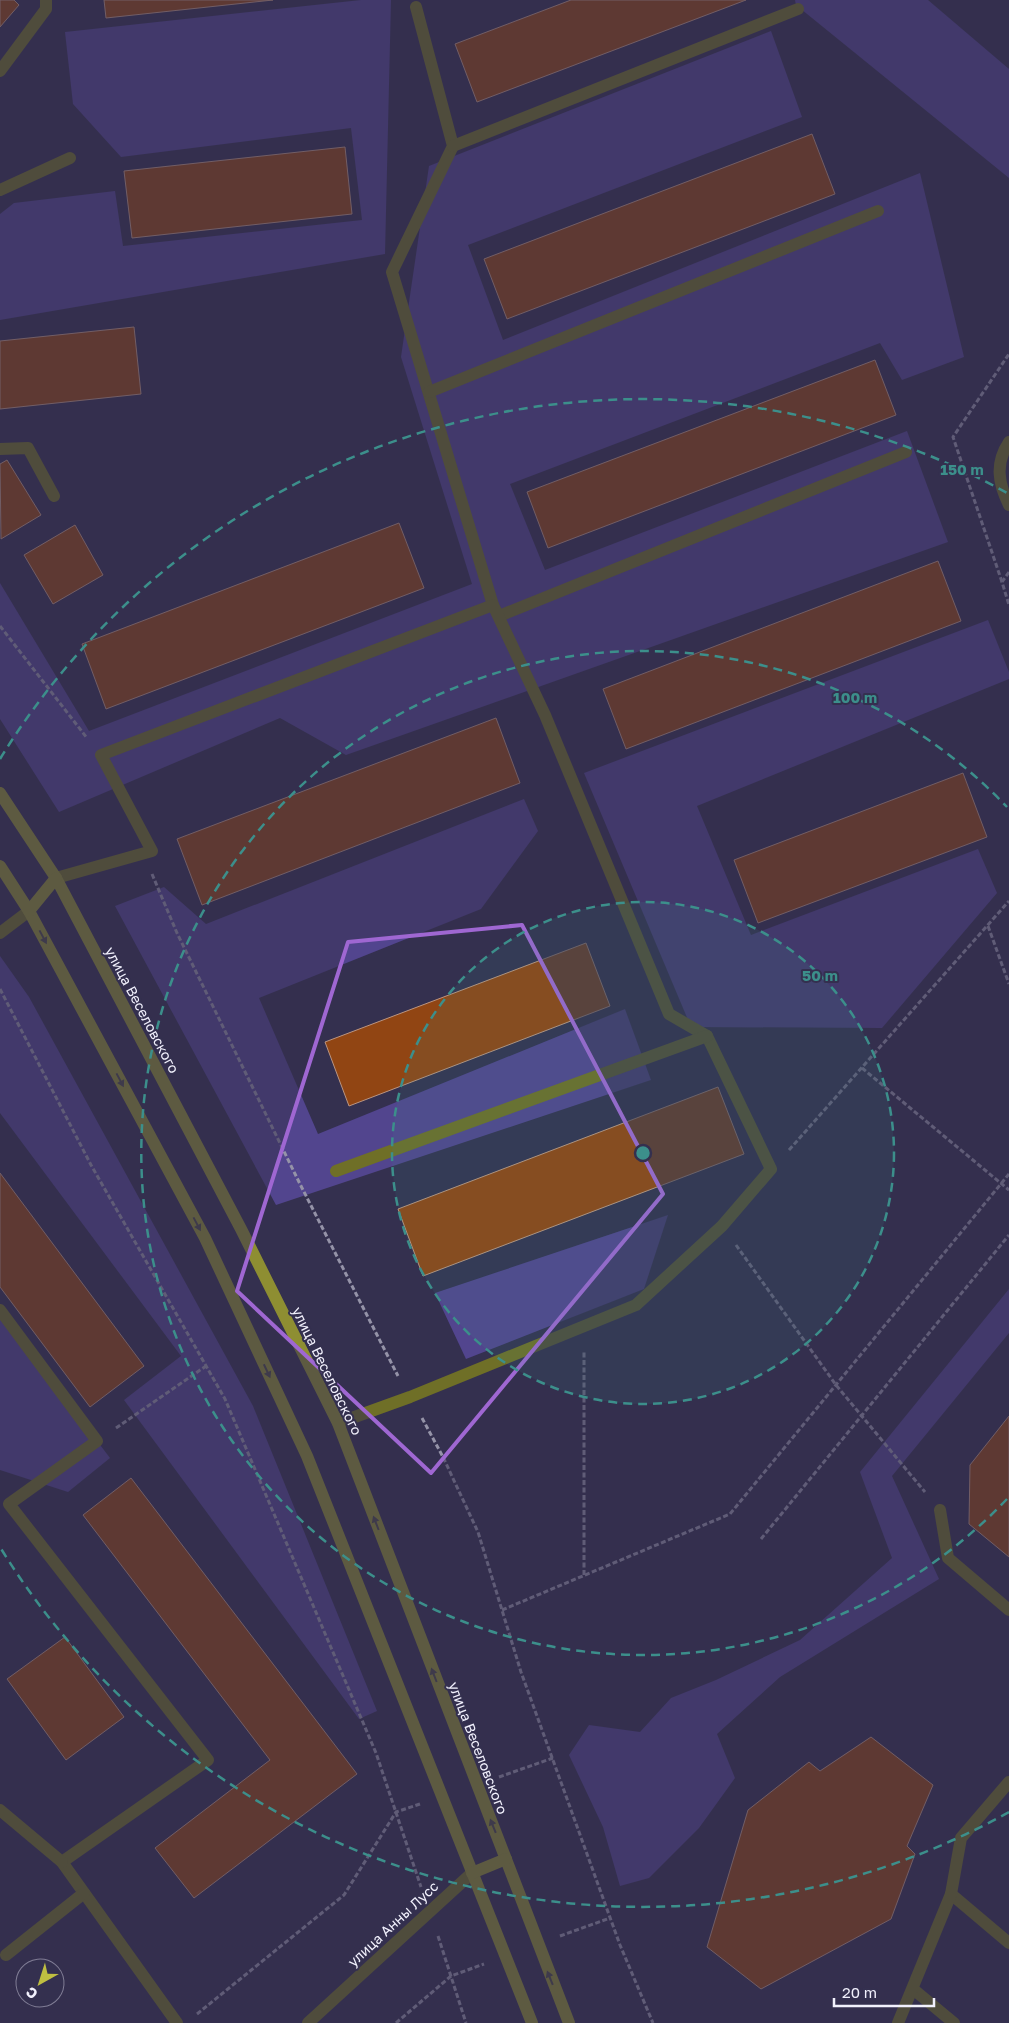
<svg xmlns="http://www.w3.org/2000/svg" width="1009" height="2023" font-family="'Golos Text',sans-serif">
  <rect width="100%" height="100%" fill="#34304f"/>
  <g fill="#52458e">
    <path d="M361 0H391L385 254 0 320V214L14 203 115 191 123 246 362 220 351 128 121 157 73 104 65 32Z"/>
    <path d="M795 0H928L1009 69V178L796 5Z"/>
    <path d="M771 31 802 117 468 245 503 340 920 173 964 357 902 380 880 343 510 484 545 570 907 431 948 542 346 755 280 718 59 812 0 719V583L89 731 472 584 401 357 429 166Z"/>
    <path d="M988 620 1009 672V679L697 806 751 935 978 849 997 893 882 1028 691 1027 584 773Z"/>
    <path d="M524 799 538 831 481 909 259 998 318 1134 625 1009 651 1080 276 1205 115 906 164 887 206 924Z"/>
    <path d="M0 956 29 997 253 1406 377 1711 359 1719 124 1400 181 1356 0 1113Z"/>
    <path d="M668 1215 644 1289 466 1359 435 1293Z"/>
    <path d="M1009 1289V1333L892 1476 939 1579 780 1677 717 1734 735 1778 699 1828 649 1878 620 1886 603 1827 569 1755 589 1725 640 1732 671 1698 716 1680 800 1640 892 1558 860 1472Z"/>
    <path d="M0 1313 110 1458 68 1492 0 1470Z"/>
  </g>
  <g fill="#914513" stroke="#bb9581">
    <path d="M0 0H14L19 5 0 27Z"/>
    <path d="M104 0H273L106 18Z"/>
    <path d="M571 0H746L477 102 455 44Z"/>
    <path d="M812 134 835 194 507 319 484 259Z"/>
    <path d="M345 147 352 214 132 238 124 171Z"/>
    <path d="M134 327 141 394 0 409V341Z"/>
    <path d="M875 360 896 415 548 548 527 492Z"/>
    <path d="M7 460 41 515 1 539 0 464Z"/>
    <path d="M399 523 424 588 106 709 82 644Z"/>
    <path d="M75 525 103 575 53 604 24 555Z"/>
    <path d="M938 561 961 621 626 749 603 689Z"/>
    <path d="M496 718 520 783 202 905 177 839Z"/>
    <path d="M963 773 987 837 758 923 734 860Z"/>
    <path d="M586 943 610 1006 349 1106 325 1042Z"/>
    <path d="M718 1087 744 1154 423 1276 398 1209Z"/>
    <path d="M0 1173 144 1366 90 1407 0 1287Z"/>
    <path d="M1009 1416V1557L969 1524 970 1465Z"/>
    <path d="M131 1478 357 1774 194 1898 155 1848 270 1760 83 1515Z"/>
    <path d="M65 1637 124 1717 66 1760 7 1679Z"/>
    <path d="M871 1737 933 1785 907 1846 915 1854 891 1919 761 1989 707 1947 748 1810 809 1762 820 1771Z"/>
  </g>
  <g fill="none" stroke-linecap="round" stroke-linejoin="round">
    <g stroke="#9593a8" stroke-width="3" stroke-dasharray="5 2.5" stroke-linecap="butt">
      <path d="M1009 572 1002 582 1009 605"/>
      <path d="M1002 582 953 437 1009 354"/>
      <path d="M0 626 87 738"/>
      <path d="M152 874 177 933 300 1184 398 1376"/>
      <path d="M988 926 1009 984"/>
      <path d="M0 989 91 1165 225 1399 376 1753 421 1887"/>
      <path d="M862 1068 1009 1190"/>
      <path d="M789 1150 1009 901"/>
      <path d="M736 1245 836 1385 925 1492"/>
      <path d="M422 1418 443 1457 478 1532 521 1672 620 1945 653 2023"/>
      <path d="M116 1428 206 1366"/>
      <path d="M761 1539 1009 1235"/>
      <path d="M584 1575V1351"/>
      <path d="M502 1610 730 1514 1009 1174"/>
      <path d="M499 1777 553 1758"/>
      <path d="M438 1936 466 2023"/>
      <path d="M560 1936 610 1918"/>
      <path d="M197 2014 344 1895 396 1812 420 1804"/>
      <path d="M396 2023 451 1976 484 1964"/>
    </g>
    <g stroke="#6f6f27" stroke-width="12">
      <path d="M416 7 453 146 392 272 493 605"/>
      <path d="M0 71 46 9V0"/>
      <path d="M453 146 798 9"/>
      <path d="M0 190 70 158"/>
      <path d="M429 392 878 211"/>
      <path d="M1009 442C995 463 998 483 1009 505"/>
      <path d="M0 449 28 448 54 496"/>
      <path d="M499 616 906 452"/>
      <path d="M56 878 152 851 101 755 493 605 545 715 669 1014 707 1036 771 1169 722 1226 636 1305 410 1397 338 1423"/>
      <path d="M336 1171 707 1036"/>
      <path d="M0 1310 97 1441 9 1504 208 1760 62 1862 177 2023"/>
      <path d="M940 1510 948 1558 1009 1610"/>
      <path d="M0 1810 62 1862"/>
      <path d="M951 1894 1009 1943"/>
      <path d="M6 1955 84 1893"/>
      <path d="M913 1989 954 2023"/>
      <path d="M898 2023 951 1894 961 1838 1009 1782"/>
    </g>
    <g stroke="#6f6f27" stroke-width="12">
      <path d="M0 933 29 911"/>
      <path d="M308 2023 472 1873"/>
    </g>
    <g stroke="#8e8e32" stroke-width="12">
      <path d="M0 793 56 878 241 1229 338 1423 569 2023"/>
      <path d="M0 866 29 911 205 1238 307 1456 532 2023"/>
      <path d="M29 911 56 878"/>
      <path d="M472 1873 506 1859"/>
    </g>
  </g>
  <defs><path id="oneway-solid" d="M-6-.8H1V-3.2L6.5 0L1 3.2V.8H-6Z" transform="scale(1.25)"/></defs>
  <g fill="#4a4848">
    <use href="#oneway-solid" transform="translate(43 937) rotate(62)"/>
    <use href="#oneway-solid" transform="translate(120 1080) rotate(62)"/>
    <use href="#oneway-solid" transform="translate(197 1224) rotate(62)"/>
    <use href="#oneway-solid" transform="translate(267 1371) rotate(65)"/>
    <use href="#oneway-solid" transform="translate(376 1523) rotate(-111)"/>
    <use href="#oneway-solid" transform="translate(434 1675) rotate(-111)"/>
    <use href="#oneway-solid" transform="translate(493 1826) rotate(-112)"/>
    <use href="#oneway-solid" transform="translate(550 1978) rotate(-112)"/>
  </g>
  <path d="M0 0H1009V2023H0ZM522 925 663 1194 431 1473 237 1291 348 942Z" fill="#34304f" fill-opacity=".55" fill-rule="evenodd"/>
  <path fill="none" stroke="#9f67d2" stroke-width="4" stroke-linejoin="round" d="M522 925 663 1194 431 1473 237 1291 348 942Z"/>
  <circle cx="643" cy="1153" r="251" fill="#3c8f8b" fill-opacity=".12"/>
  <g fill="none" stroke="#3c8f8b" stroke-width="2.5" stroke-dasharray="9 6">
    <circle cx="643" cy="1153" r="251"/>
    <path d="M1007 1499A502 502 0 1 1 1007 807"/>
    <path d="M1009 1812A754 754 0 0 1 0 1547M0 759A754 754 0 0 1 1009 494"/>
  </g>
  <g text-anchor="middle" stroke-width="4" stroke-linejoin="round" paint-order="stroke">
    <g font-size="14" fill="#f2f1fd" stroke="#34304f">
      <text transform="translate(142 1010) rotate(62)" y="5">улица Веселовского</text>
      <text transform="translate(327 1371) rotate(64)" y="5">улица Веселовского</text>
      <text transform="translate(478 1748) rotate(69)" y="5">улица Веселовского</text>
      <text transform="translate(393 1924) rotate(-43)" y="5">улица Анны Лусс</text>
    </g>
  </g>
  <circle cx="643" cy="1153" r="8" fill="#3c8f8b" stroke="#34304f" stroke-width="2.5"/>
  <g font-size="15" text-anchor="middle" font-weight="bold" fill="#3c8f8b" stroke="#34304f" stroke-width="4" stroke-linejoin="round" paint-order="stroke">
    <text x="962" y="475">150 m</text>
    <text x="855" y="703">100 m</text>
    <text x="820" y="981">50 m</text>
  </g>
  <g transform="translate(40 1983) rotate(219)"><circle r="24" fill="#34304f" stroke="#807d95"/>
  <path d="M0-4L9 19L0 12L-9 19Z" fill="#bfbe41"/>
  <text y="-8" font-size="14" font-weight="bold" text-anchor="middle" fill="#f2f1fd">С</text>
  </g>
  <path d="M834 1998v8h100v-8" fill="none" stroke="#f2f1fd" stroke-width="2.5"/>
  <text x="842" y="1998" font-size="15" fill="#f2f1fd" stroke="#34304f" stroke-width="4" paint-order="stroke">20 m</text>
</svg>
